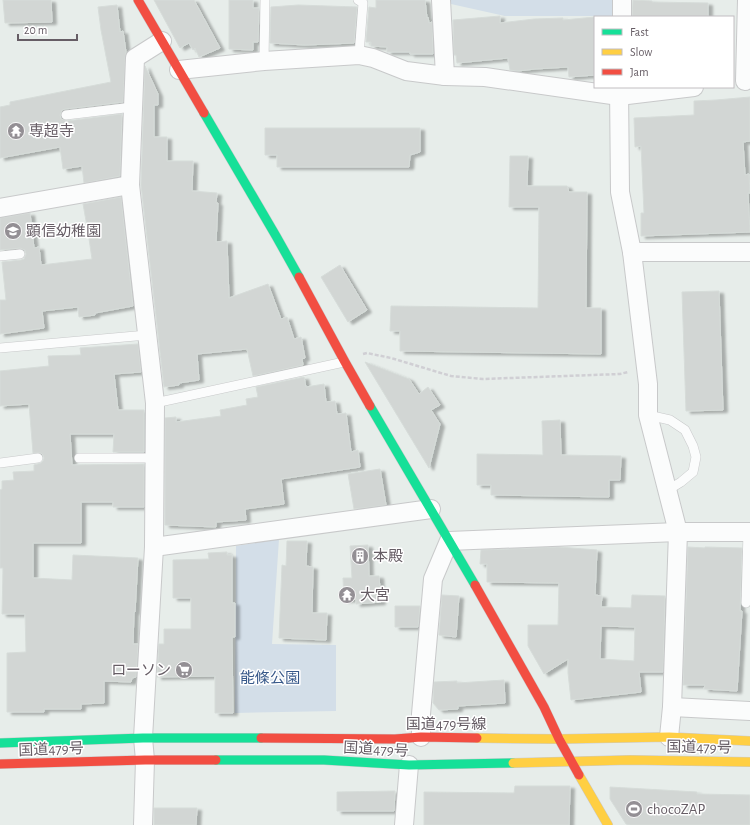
<svg xmlns="http://www.w3.org/2000/svg" width="750" height="825" font-family="'Alegreya Sans','Noto Sans JP',sans-serif">
  <defs>
    <filter id="shadow"><feDropShadow dx="4.5" dy="2.5" stdDeviation="1" flood-color="#0004"/></filter>
  </defs>
  <rect width="100%" height="100%" fill="#e7edea"/>
  <g fill="#d3dee8">
    <path d="M451 0H613L612 16H505L451 4Z"/>
    <path d="M279 539 272 644 336 645V711L235 713 236 546Z"/>
  </g>
  <g fill="#d2d6d4" stroke="#d6dcd9" fill-rule="evenodd" filter="url(#shadow)">
    <path d="M3 0H51L52 22 5 23Z"/>
    <path d="M154 0H194L220 48 199 57 195 48 193 50 189 43 180 48Z"/>
    <path d="M229 0H253V8H259L258 42H253V50L229 49Z"/>
    <path d="M376 0H425L427 18 428 17 429 23 432 22 433 54H410V52H387V47L371 46V42H366L369 7 376 8Z"/>
    <path d="M633 0 652 1V2L708 3V17H632Z"/>
    <path d="M117 5 120 32 123 31 126 52 125 58 123 102 65 109 62 110 60 115 61 119 67 121 122 114 120 176 84 183 82 166 63 169 60 147 0 158V107L10 105V102L111 82 101 30 98 7Z"/>
    <path d="M298 5 357 7 354 43 305 45 270 43 271 7Z"/>
    <path d="M500 16V23L534 19 563 18V20L595 17V75L569 77 568 67 535 69 518 71 510 70 508 58 457 63 456 55H454L453 20Z"/>
    <path d="M145 66 158 94V105H154V137H167V161H193L192 191 217 193 216 203H218L216 242 227 241 229 298 268 284 281 319 287 317 294 339 301 337 305 358 302 359 303 365 253 376 247 349 197 354 199 380 179 383V385L164 387 141 185Z"/>
    <path d="M750 97V141L743 142 745 175 749 174 750 193H748L750 232 641 236V213H644L641 146 635 147 634 118 694 115V101L716 100Z"/>
    <path d="M265 128H420V152L410 155 409 167H277V155H265Z"/>
    <path d="M510 156H528L527 186H567L569 192H587L586 308H601V354L400 351V331H390L391 306 538 308 539 207H509Z"/>
    <path d="M121 197 133 306 95 313V315L79 317 78 307 42 311 44 328 0 334V300H6L2 262 21 260 24 259 26 254 25 250 20 248 0 250V218L30 213 34 248 39 247 41 265 92 259 88 232 83 204Z"/>
    <path d="M340 265 367 310 348 322 321 277Z"/>
    <path d="M719 291 723 410 686 411 682 292Z"/>
    <path d="M138 344 141 372 114 374 118 410H144V452H113L114 434H70L72 465 144 464V507H113V502H81V543H33V578L72 580 73 555 138 558 135 612H134L133 644H138L136 677 132 678 131 682 104 681V703L81 704V709H44V712H7V653L26 652 25 614H2L3 568H0V490L2 489V481L14 480 13 472 34 471V465L41 463 43 461 44 458 43 455 41 453H33L29 404 0 406V371L49 366 48 356 81 355 80 348Z"/>
    <path d="M365 362 409 379 419 394 428 387 440 405 431 410 440 424 429 468Z"/>
    <path d="M304 377 306 387 324 384 326 402 335 401 337 414 346 413 351 452 358 450 360 467 281 479 284 504 245 509 246 520 216 522V527L165 525V418L176 417V422L221 416 220 410 247 405 246 399 258 397 256 387Z"/>
    <path d="M560 420 561 455 621 456 620 480H609V497L491 495V485H477V454L543 455 542 421Z"/>
    <path d="M380 469 386 505 354 509 348 474Z"/>
    <path d="M287 541H307L306 566 313 567 312 613H327L326 640 279 638 282 565 286 566Z"/>
    <path d="M368 545 369 576H379L381 602 356 604V599L344 600 343 578H352L350 546Z"/>
    <path d="M559 547 597 550 595 595 602 596 601 607 631 608 632 595 665 596 663 672H639L641 692 571 700 568 673V659L544 674 528 646V625H558L559 583 487 582V564H480L481 550ZM601 626 635 627 634 661 600 659Z"/>
    <path d="M688 547 705 548V547L742 548 740 611H742L737 691 704 689 705 685H683Z"/>
    <path d="M227 552V555H232V603H235V637H232L233 713H215V676L157 677 159 644H164V629H191V598H173V560L209 559 208 553Z"/>
    <path d="M442 595 459 596 456 637 439 635Z"/>
    <path d="M395 606H420L418 627H395Z"/>
    <path d="M504 680 505 703 458 706V709L439 710 433 703 434 682 457 681V683Z"/>
    <path d="M515 786H570L569 825H424V792L514 793Z"/>
    <path d="M610 787 697 792V794L750 795V825H631L626 824 610 799Z"/>
    <path d="M395 791 394 811H337V792Z"/>
    <path d="M154 808H197L196 825H154Z"/>
  </g>
  <g fill="none" stroke-linecap="round" stroke-linejoin="round">
    <g stroke="#c8c9ca" stroke-width="10">
      <g id="lane">
        <path d="M358 0 363 3 359 55"/>
        <path d="M264 61 265 0"/>
        <path d="M66 115 133 107"/>
        <path d="M0 256 20 254"/>
        <path d="M0 348 147 335"/>
        <path d="M155 403 344 362"/>
        <path d="M648 415 670 420 685 430 693 446 696 457 693 472 681 482 668 490"/>
        <path d="M79 458H155"/>
        <path d="M0 463 38 458"/>
        <path d="M746 603 748 532"/>
      </g>
    </g>
    <g stroke="#c8c9ca" stroke-width="20">
      <g id="street">
        <path d="M441 0 445 76"/>
        <path d="M622 17V0"/>
        <path d="M179 70 264 61 359 55 373 58 406 71 445 76 485 77 619 96 694 87"/>
        <path d="M745 81 747 0"/>
        <path d="M619 87 620 192 632 252 648 384V415L678 532 672 707 669 737"/>
        <path d="M0 208 130 185"/>
        <path d="M632 252H750"/>
        <path d="M154 547 431 509"/>
        <path d="M672 707 750 711"/>
        <path d="M421 737V714L433 579 449 541 678 532H750"/>
        <path d="M143 825 145 760 143 738 154 547 155 403 130 185 135 58 162 41"/>
        <path d="M404 825 409 765"/>
      </g>
    </g>
    <g stroke="#cacacb" stroke-width="10">
      <g id="fast">
        <path d="M204 113 276 236 299 277"/>
        <path d="M370 406 475 585"/>
        <path d="M0 743 143 738H261"/>
        <path d="M216 760H324L409 765 513 763"/>
      </g>
    </g>
    <g stroke="#cacacb" stroke-width="10">
      <g id="slow">
        <path d="M477 738 559 739 669 737 750 741"/>
        <path d="M513 763 630 760 750 762"/>
        <path d="M579 775 608 825"/>
      </g>
    </g>
    <g stroke="#cacacb" stroke-width="10">
      <g id="jam">
        <path d="M138 0 204 113"/>
        <path d="M299 277 345 362 370 406"/>
        <path d="M475 585 544 707 559 739 579 775"/>
        <path d="M261 738 395 739 421 737 477 738"/>
        <path d="M0 764 145 760H216"/>
      </g>
    </g>
    <path stroke="#d0cfd4" stroke-width="2.5" stroke-dasharray="4 2" stroke-linecap="butt" d="M363 354 367 353 391 358 451 376 483 379 620 374 628 372"/>
    <use href="#lane" stroke="#fbfcfc" stroke-width="9"/>
    <use href="#street" stroke="#fbfcfc" stroke-width="18"/>
    <use href="#fast" stroke="#16e098" stroke-width="9"/>
    <use href="#slow" stroke="#ffcf43" stroke-width="9"/>
    <use href="#jam" stroke="#f24e42" stroke-width="9"/>
  </g>
  <defs>
    <g id="temple-disc" transform="scale(0.9)"><circle r="9.5" fill="#938f94" stroke="#fff"/><path d="M0-6L5-2H3V0L6.5 2.5H4V6H1.5V3h-3V6H-4V2.5H-6.5L-3 0V-2H-5Z" fill="#fff"/></g>
    <g id="school-disc" transform="scale(0.9)"><circle r="9.5" fill="#938f94" stroke="#fff"/><path d="M0-5L7-2L0 1L-7-2ZM-4 1L0 2.5L4 1V4Q0 6-4 4Z" fill="#fff"/></g>
    <g id="building-disc" transform="scale(0.9)"><circle r="9.5" fill="#938f94" stroke="#fff"/><path d="M-4-6H4V6H1V3H-1V6H-4ZM-2.5-4.3h1.7v1.8h-1.7ZM.8-4.3h1.7v1.8H.8ZM-2.5-1h1.7V.8h-1.7ZM.8-1h1.7V.8H.8Z" fill="#fff"/></g>
    <g id="supermarket-disc" transform="scale(0.9)"><circle r="9.5" fill="#938f94" stroke="#fff"/><path d="M-6-5.5h2.5l.6 2H6L4.5 2H-2.5L-4.4-4H-6ZM-1.5 3.2a1.3 1.3 0 1 0 .1 0ZM3 3.2a1.3 1.3 0 1 0 .1 0Z" fill="#fff"/></g>
    <g id="stadium-disc" transform="scale(0.9)"><circle r="9.5" fill="#938f94" stroke="#fff"/><path d="M0-5a6.5 5 0 1 0 0 10a6.5 5 0 1 0 0-10ZM-3.5-1.8h7v3.6h-7Z" fill="#fff"/></g>
  </defs>
  <g fill-rule="evenodd">
    <use href="#temple-disc" x="16" y="131"/>
    <use href="#school-disc" x="13" y="231"/>
    <use href="#building-disc" x="360" y="556"/>
    <use href="#temple-disc" x="347" y="595"/>
    <use href="#supermarket-disc" x="184" y="670"/>
    <use href="#stadium-disc" x="634" y="809"/>
  </g>
  <g text-anchor="middle" stroke-width="3" stroke-linejoin="round" paint-order="stroke">
    <g font-size="15" fill="#665d65" stroke="#fff" text-anchor="start">
      <text x="29" y="136">専超寺</text>
      <text x="26" y="236">顕信幼稚園</text>
      <text x="373" y="561">本殿</text>
      <text x="360" y="600">大宮</text>
      <text x="171" y="675" text-anchor="end">ローソン</text>
      <text x="647" y="814">chocoZAP</text>
    </g>
    <g font-size="15" fill="#38598a" stroke="#fff">
      <text x="270" y="683">能條公園</text>
    </g>
    <g font-size="15" fill="#665d65" stroke="#fff">
      <text x="446" y="729">国道479号線</text>
      <text transform="translate(699 747) rotate(1)" y="5">国道479号</text>
      <text transform="translate(51 749) rotate(-2)" y="5">国道479号</text>
      <text transform="translate(376 749) rotate(3)" y="5">国道479号</text>
    </g>
  </g>
  <rect x="594" y="16" width="140" height="72" fill="#ffffff" stroke="#c2bec1"/>
  <rect x="602" y="29" width="20" height="6" fill="#16e098" stroke="#c2bec1"/>
  <text x="630" y="36" font-size="12" fill="#665d65">Fast</text>
  <rect x="602" y="49" width="20" height="6" fill="#ffcf43" stroke="#c2bec1"/>
  <text x="630" y="56" font-size="12" fill="#665d65">Slow</text>
  <rect x="602" y="69" width="20" height="6" fill="#f24e42" stroke="#c2bec1"/>
  <text x="630" y="76" font-size="12" fill="#665d65">Jam</text>
  <path d="M18 34v6h59v-6" fill="none" stroke="#665d65" stroke-width="2"/>
  <text x="24" y="34" font-size="12" fill="#665d65" stroke="#ffffff" stroke-width="3" paint-order="stroke">20 m</text>
</svg>
